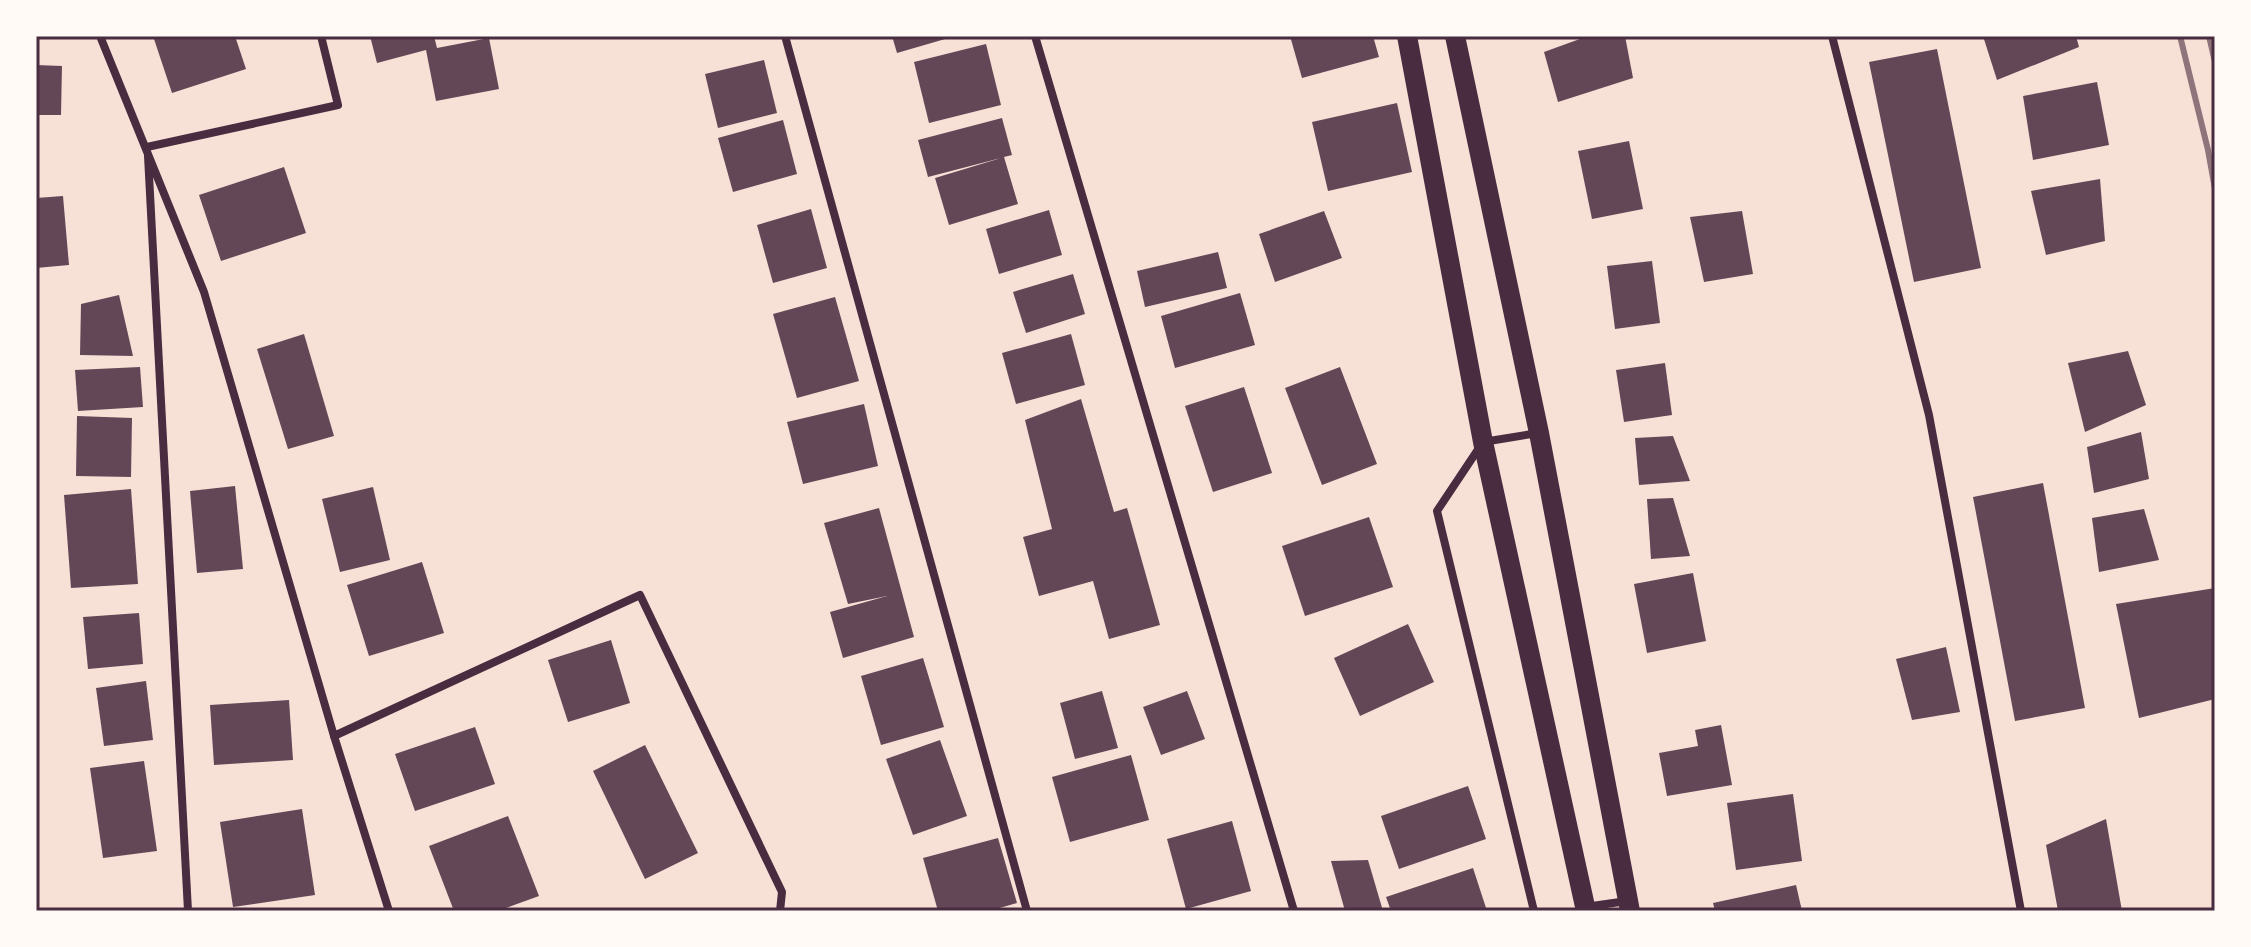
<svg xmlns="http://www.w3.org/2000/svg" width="2251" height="947" font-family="Arial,sans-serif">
  <rect width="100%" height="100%" fill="#f7e1d7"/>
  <g fill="#644757">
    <path d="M153 36H235L246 69 172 93Z"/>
    <path d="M370 36H434L437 48 489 38 499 89 436 101 426 50 377 63Z"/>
    <path d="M892 36H951L952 37 897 53Z"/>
    <path d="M1290 36H1373L1379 57 1302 78Z"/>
    <path d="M1588 36H1625L1633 78 1558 102 1544 52Z"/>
    <path d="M1983 36H2076L2079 47 1997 80Z"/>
    <path d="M986 44 1001 105 929 123 914 62Z"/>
    <path d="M1937 49 1981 268 1914 282 1869 62Z"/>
    <path d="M764 60 777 113 718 128 705 74Z"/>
    <path d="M36 65 62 66 61 115H36Z"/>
    <path d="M2097 82 2109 145 2033 160 2023 96Z"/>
    <path d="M1397 103 1412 172 1328 191 1312 122Z"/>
    <path d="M1002 118 1012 155 1004 157 1018 204 949 225 935 178 1001 158 928 177 918 140Z"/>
    <path d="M783 120 797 174 733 192 718 138Z"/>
    <path d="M1629 141 1643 209 1592 219 1578 151Z"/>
    <path d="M284 167 306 233 221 261 199 195Z"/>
    <path d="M2100 179 2105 241 2046 255 2031 191Z"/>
    <path d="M63 196 69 265 36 268V198Z"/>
    <path d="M811 209 827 268 773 283 757 225Z"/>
    <path d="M1049 210 1062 255 999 274 986 229Z"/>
    <path d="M1324 211 1342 258 1275 282 1259 234Z"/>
    <path d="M1742 211 1753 274 1704 282 1690 217Z"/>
    <path d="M1218 252 1227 288 1145 307 1137 271Z"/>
    <path d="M1652 261 1660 323 1615 329 1607 266Z"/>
    <path d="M1073 274 1085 314 1026 333 1013 292Z"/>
    <path d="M1240 293 1255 345 1175 368 1161 316Z"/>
    <path d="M119 295 133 356 80 355 81 304Z"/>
    <path d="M835 297 859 381 797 398 773 314Z"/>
    <path d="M304 334 334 436 288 449 257 349Z"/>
    <path d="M1071 334 1085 385 1016 404 1002 353Z"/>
    <path d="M2128 351 2146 405 2085 432 2068 363Z"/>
    <path d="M1665 363 1672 415 1624 422 1616 370Z"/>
    <path d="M140 367 143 407 78 411 75 370Z"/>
    <path d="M1340 367 1377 464 1322 485 1285 388Z"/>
    <path d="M1244 387 1272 473 1213 492 1185 406Z"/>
    <path d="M1081 399 1114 512 1127 508 1160 625 1109 639 1093 581 1039 596 1023 537 1052 529 1025 420Z"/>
    <path d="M864 404 878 466 803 484 787 422Z"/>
    <path d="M77 416 132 418 131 477 76 476Z"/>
    <path d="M2141 432 2149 479 2094 493 2087 447Z"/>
    <path d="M1673 436 1690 481 1639 485 1635 438Z"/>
    <path d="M2043 483 2085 708 2015 721 1973 497Z"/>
    <path d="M235 486 243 569 197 573 190 491Z"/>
    <path d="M373 487 390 560 340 572 322 499Z"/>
    <path d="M131 489 138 584 71 588 64 495Z"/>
    <path d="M1673 498 1690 556 1651 559 1647 499Z"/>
    <path d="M879 508 914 637 843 658 830 612 887 596 848 604 824 523Z"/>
    <path d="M2144 509 2159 560 2099 572 2092 518Z"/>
    <path d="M1369 517 1393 587 1305 616 1282 546Z"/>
    <path d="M422 562 444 633 369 656 347 585Z"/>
    <path d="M1693 573 1706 641 1647 653 1634 584Z"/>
    <path d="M2215 588V699L2139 718 2116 604Z"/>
    <path d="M139 613 143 664 88 669 83 617Z"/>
    <path d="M1408 624 1434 682 1360 716 1334 658Z"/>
    <path d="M611 640 630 703 568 722 548 660Z"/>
    <path d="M1946 647 1960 712 1912 720 1896 659Z"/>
    <path d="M923 658 944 727 881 745 861 676Z"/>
    <path d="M146 681 153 740 104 746 96 688Z"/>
    <path d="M1102 691 1118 748 1075 759 1060 703Z"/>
    <path d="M1187 691 1205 739 1161 755 1143 707Z"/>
    <path d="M289 700 293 760 214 765 210 705Z"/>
    <path d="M1721 725 1732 785 1667 796 1659 753 1698 746 1695 730Z"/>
    <path d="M475 727 495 784 415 811 395 754Z"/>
    <path d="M940 740 967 816 913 835 886 759Z"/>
    <path d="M645 745 698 853 645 879 593 771Z"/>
    <path d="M1131 755 1149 820 1070 842 1052 777Z"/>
    <path d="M144 761 157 851 103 858 90 768Z"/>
    <path d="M1468 786 1486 839 1399 869 1381 816Z"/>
    <path d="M1793 794 1802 861 1736 870 1727 803Z"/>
    <path d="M302 809 315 895 233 907 220 822Z"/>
    <path d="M508 816 539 896 498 911H454L429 846Z"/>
    <path d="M2106 819 2122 911H2058L2046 845Z"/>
    <path d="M1232 821 1251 891 1186 909 1167 839Z"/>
    <path d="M998 838 1017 903 989 911H938L923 858Z"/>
    <path d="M1368 860 1383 911H1345L1331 861Z"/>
    <path d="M1473 868 1487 911H1391L1386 897Z"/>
    <path d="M1796 885 1802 911H1715L1713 903Z"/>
  </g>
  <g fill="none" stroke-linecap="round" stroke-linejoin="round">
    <g stroke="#4a2c40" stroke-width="8">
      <path d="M100 36 204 292 334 736 640 595 782 892 780 911"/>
      <path d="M785 36 1027 911"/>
      <path d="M1035 36 1294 911"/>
      <path d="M1832 36 1929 415 2021 911"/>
      <path d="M147 147 338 105 321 36"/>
      <path d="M148 156 188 911"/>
      <path d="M334 736 389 911"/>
      <path d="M1585 907 1627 901"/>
      <path d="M1534 911 1437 511 1483 442 1538 433"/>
    </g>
    <g stroke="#4a2c40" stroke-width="20">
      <path d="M1407 36 1483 442 1586 911"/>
      <path d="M1455 36 1539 433 1630 911"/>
    </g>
    <g stroke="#8f747c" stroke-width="6">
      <path d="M2180 36 2208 150 2215 189"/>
      <path d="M2209 36 2215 62"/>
    </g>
  </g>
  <rect width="2251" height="947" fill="none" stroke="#fffaf5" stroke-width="76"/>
  <rect x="38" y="38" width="2175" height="871" fill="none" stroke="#4a2c40" stroke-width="3"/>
</svg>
